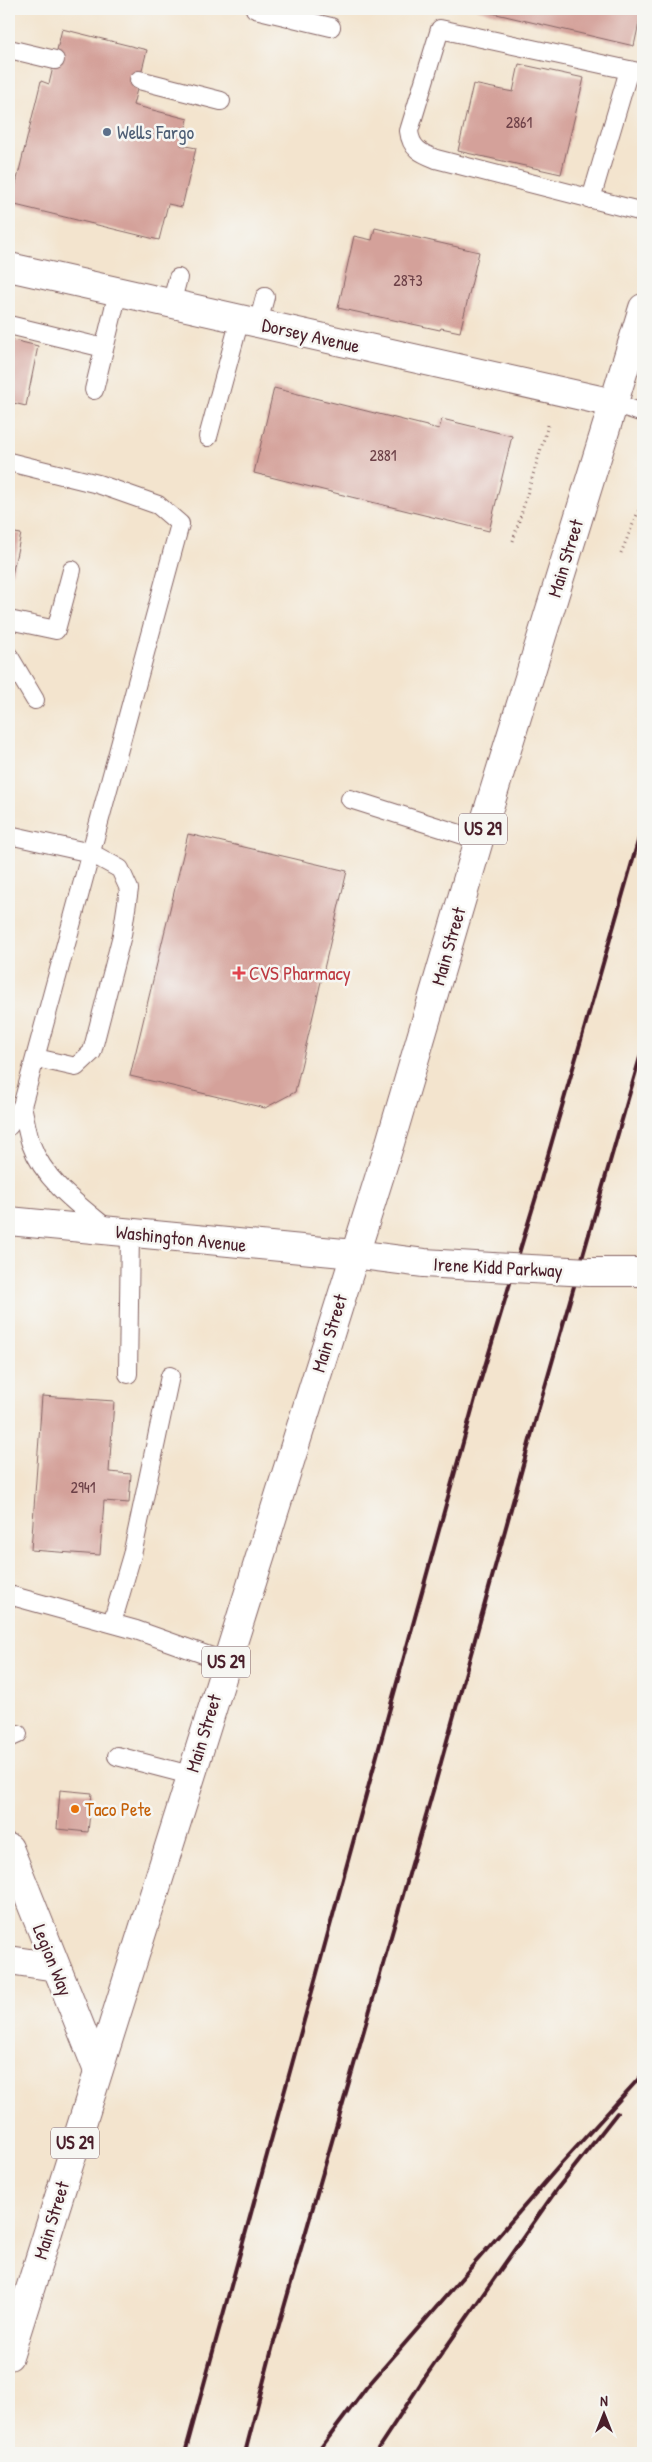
<svg xmlns="http://www.w3.org/2000/svg" width="652" height="2462" font-family="'Patrick Hand',sans-serif">
  <rect width="100%" height="100%" fill="#f6f6f2"/>
  <filter id="ink" filterUnits="userSpaceOnUse"><feTurbulence type="fractalNoise" baseFrequency=".02" numOctaves="2"/><feDisplacementMap in="SourceGraphic" scale="10" xChannelSelector="R" yChannelSelector="G"/><feConvolveMatrix kernelMatrix="1 2 1 2 8 2 1 2 1" color-interpolation-filters="sRGB"/></filter>
  <filter id="wash" filterUnits="userSpaceOnUse"><feTurbulence type="fractalNoise" baseFrequency=".0096" numOctaves="4" result="noise"/><feDisplacementMap in="SourceGraphic" scale="20" xChannelSelector="R" yChannelSelector="G"/><feGaussianBlur stdDeviation="1.12" result="paint"/><feColorMatrix in="noise" values="0 0 0 0 0 0 0 0 0 0 0 0 0 0 0 0 0 1.4 0 .05"/><feComposite in="paint" operator="in"/></filter>
  <g filter="url(#wash)">
    <rect width="100%" height="100%" fill="#f3e4ce"/>
    <g id="blocks">
      <g fill="#d4a19a">
        <path d="M475 9H642L634 46Z"/>
        <path d="M62 29 147 50 133 105 188 119 181 145 196 148 182 207 168 204 159 240 11 204 41 81 49 84Z"/>
        <path d="M519 64 584 78 561 174 458 151 473 84 513 92Z"/>
        <path d="M375 228 479 252 460 332 441 328 440 330 338 308 354 236 372 240Z"/>
        <path d="M9 339 38 346 26 406 9 402Z"/>
        <path d="M274 388 439 429 442 419 512 436 489 531 254 473Z"/>
        <path d="M9 532 21 534 10 584H9Z"/>
        <path d="M188 834 347 871 295 1092 265 1108 130 1076Z"/>
        <path d="M42 1396 114 1401 109 1472 131 1474 129 1503 104 1501 100 1555 31 1550Z"/>
        <path d="M60 1790 92 1793 88 1832 57 1829Z"/>
      </g>
    </g>
  </g>
  <g filter="url(#ink)">
    <use href="#blocks" fill-opacity="0" stroke="#856464" stroke-width="1"/>
    <g fill="none" stroke-linecap="round" stroke-linejoin="round">
      <g stroke="#856464" stroke-width="20">
        <g id="service">
          <path d="M255 9 331 27"/>
          <path d="M9 49 55 60"/>
          <path d="M643 73 440 29 409 131C411 149 421 153 436 159L643 212"/>
          <path d="M139 80 221 101"/>
          <path d="M591 199 629 70"/>
          <path d="M171 304 178 278"/>
          <path d="M258 323 265 297"/>
          <path d="M9 325 104 348"/>
          <path d="M94 390 118 292"/>
          <path d="M613 403 643 413"/>
          <path d="M208 437 240 319"/>
          <path d="M9 462 98 484 158 505 180 524 22 1106 9 1126"/>
          <path d="M9 620 56 630 72 570"/>
          <path d="M9 656 35 700"/>
          <path d="M350 799 479 840"/>
          <path d="M9 835 91 853 120 869 129 889 122 935 92 1052 76 1067 36 1058"/>
          <path d="M22 1106C25 1118 27 1132 31 1144 44 1181 81 1207 109 1230"/>
          <path d="M128 1374 130 1233"/>
          <path d="M9 1595 136 1630 226 1662"/>
          <path d="M112 1623 132 1555 170 1376"/>
          <path d="M9 1738 18 1734"/>
          <path d="M117 1756 190 1775"/>
        </g>
      </g>
      <g stroke="#856464" stroke-width="30">
        <g id="minor">
          <path d="M9 267 613 403"/>
          <path d="M9 1960 56 1967"/>
        </g>
      </g>
      <g stroke="#856464" stroke-width="30">
        <g id="secondary">
          <path d="M9 1221 354 1254 424 1263 492 1267"/>
          <path d="M589 1272H643"/>
        </g>
      </g>
      <g stroke="#856464" stroke-width="30">
        <g id="primary">
          <path d="M9 1848 98 2071"/>
          <path d="M9 2356 390 1143 479 840 643 308"/>
        </g>
      </g>
      <g stroke="#856464" stroke-width="3" stroke-dasharray="1 4" stroke-linecap="butt">
        <path d="M513 541 549 422"/>
        <path d="M621 553 643 500"/>
      </g>
      <use href="#service" stroke="#fff" stroke-width="18"/>
      <use href="#minor" stroke="#fff" stroke-width="28"/>
      <use href="#secondary" stroke="#fff" stroke-width="28"/>
      <use href="#primary" stroke="#fff" stroke-width="28"/>
      <g stroke="#4a1f2b" stroke-width="4">
        <path d="M185 2453 475 1399 536 1197 643 824"/>
        <path d="M245 2453 272 2349 435 1784 536 1418 643 1047"/>
        <path d="M317 2453 366 2388 561 2164 643 2074"/>
        <path d="M375 2453 421 2383 557 2189 617 2113"/>
      </g>
      <g stroke="#856464" stroke-width="30" stroke-linecap="butt">
        <path id="secondary-bridge" d="M492 1267 589 1272"/>
      </g>
      <use href="#secondary-bridge" stroke="#fff" stroke-width="28"/>
    </g>
  </g>
  <circle fill="#5c6f8a" stroke="#f6f6f2" stroke-width="2" cx="107" cy="132" r="5"/>
  <path fill="#e0444e" stroke="#f6f6f2" stroke-width="2" d="M236.5 965.5h5v5h5v5h-5v5h-5v-5h-5v-5h5z"/>
  <circle fill="#e8710a" stroke="#f6f6f2" stroke-width="2" cx="75" cy="1809" r="5"/>
  <g text-anchor="middle" stroke-width="5" stroke-linejoin="round" paint-order="stroke">
    <g font-size="16" fill="#6c4047">
      <text x="519" y="128">2861</text>
      <text x="408" y="286">2873</text>
      <text x="383" y="461">2881</text>
      <text x="83" y="1493">2941</text>
    </g>
    <g fill="#f6f6f2" stroke="#7e6067" stroke-width="1">
      <rect x="459" y="813.5" width="48" height="31" rx="4"/>
      <rect x="202" y="1646.5" width="48" height="31" rx="4"/>
      <rect x="51" y="2127.5" width="48" height="31" rx="4"/>
    </g>
    <g font-size="18" font-weight="bold" fill="#4a1f2b">
      <text x="483" y="835">US 29</text>
      <text x="226" y="1668">US 29</text>
      <text x="75" y="2149">US 29</text>
    </g>
    <g font-size="19" fill="#4e5e75" stroke="#f6f6f2" text-anchor="start">
      <text x="117" y="139">Wells Fargo</text>
    </g>
    <g font-size="19" fill="#4a1f2b" stroke="#f6f6f2">
      <text transform="translate(311 335) rotate(13)" y="7">Dorsey Avenue</text>
      <text transform="translate(565 558) rotate(-73)" y="7">Main Street</text>
      <text transform="translate(448 946) rotate(-74)" y="7">Main Street</text>
      <text transform="translate(181 1238) rotate(6)" y="7">Washington Avenue</text>
      <text transform="translate(498 1267) rotate(3)" y="7">Irene Kidd Parkway</text>
      <text transform="translate(329 1333) rotate(-73)" y="7">Main Street</text>
      <text transform="translate(203 1733) rotate(-73)" y="7">Main Street</text>
      <text transform="translate(53 1960) rotate(68)" y="7">Legion Way</text>
      <text transform="translate(51 2220) rotate(-73)" y="7">Main Street</text>
    </g>
    <g font-size="19" fill="#be3a42" stroke="#f6f6f2" text-anchor="start">
      <text x="249" y="980">CVS Pharmacy</text>
    </g>
    <g font-size="19" fill="#c56008" stroke="#f6f6f2" text-anchor="start">
      <text x="85" y="1816">Taco Pete</text>
    </g>
  </g>
  <rect width="652" height="2462" fill="none" stroke="#f6f6f2" stroke-width="30"/>
  <g transform="translate(604 2414)" stroke="#f6f6f2" stroke-width="4" paint-order="stroke">
  <path d="M0-4L9 19L0 12L-9 19Z" fill="#4a1f2b"/>
  <text y="-8" font-size="14" font-weight="bold" text-anchor="middle" fill="#4a1f2b">N</text>
  </g>
</svg>
